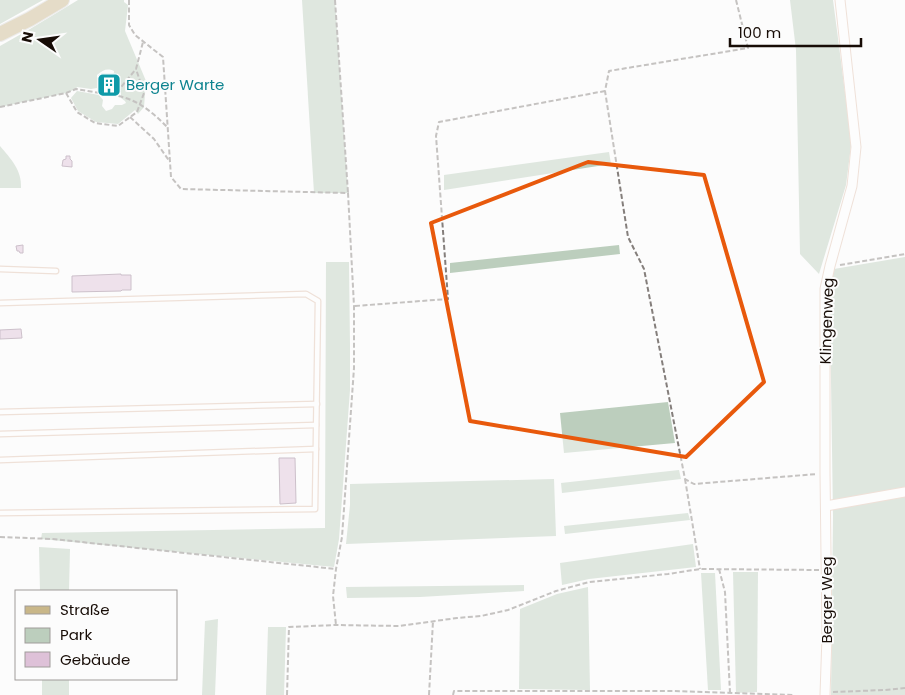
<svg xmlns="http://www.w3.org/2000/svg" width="905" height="695" font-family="Poppins,sans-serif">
  <rect width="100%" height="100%" fill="#fcfcfc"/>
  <g fill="#bccebd">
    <path d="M0 0H43L0 24Z"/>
    <path d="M78 0H124V2L128 5 125 31 146 81 144 107 138 114 135 110 118 124 96 122 78 111 71 98 77 91 99 95 103 100 102 106 106 111 112 109 115 105H122L126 103 125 101 121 98C122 86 116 87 114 79 113 76 114 74 114 71 107 68 103 70 97 75V88L91 89 77 87 76 89 66 93 0 107V46L30 29Z"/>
    <path d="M302 0H335L348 193H314Z"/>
    <path d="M790 0H833L849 123 851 146 846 185 819 274 800 254 796 50Z"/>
    <path d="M0 146C11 159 22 170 21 188H0Z"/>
    <path d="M609 152 611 164 444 190V175Z"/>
    <path d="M619 245 620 254 450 273V263Z"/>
    <path d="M905 257V695H831L833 516 831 381 829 291 834 269Z"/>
    <path d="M326 262H349L350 346V390L339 539 334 567 41 539 42 533 325 528Z"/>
    <path d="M668 402 675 443 564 453 560 413Z"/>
    <path d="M679 470 681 479 562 493 561 483Z"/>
    <path d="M554 479 556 536 346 544 350 505V484Z"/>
    <path d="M688 513 690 520 565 534 564 526Z"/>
    <path d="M693 544 696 567 589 579 562 585 560 563Z"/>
    <path d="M39 547 70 549 69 591H40Z"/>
    <path d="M733 572H758L757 692 736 693Z"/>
    <path d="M701 573H715L721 690H708Z"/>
    <path d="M524 585V591L420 597 347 598 346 587Z"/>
    <path d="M588 587 590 690 519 689 520 609 557 594Z"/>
    <path d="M218 619 215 695H202L205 621Z"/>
    <path d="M268 627H286L284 695H266Z"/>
    <rect x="42" y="679" width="27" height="16"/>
  </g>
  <g fill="#dec1d8" stroke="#94798f">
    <path d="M66 156H70V159L72 161V167L62 166 63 160 66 159Z"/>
    <path d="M23 245V253H20L19 251H17L16 246Z"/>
    <path d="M121 274V275H131V290H122L121 291 72 292V276Z"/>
    <path d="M21 329 22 338 0 339V330Z"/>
    <path d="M279 458H295L296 503 280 504Z"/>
  </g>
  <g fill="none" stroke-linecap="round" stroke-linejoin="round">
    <g stroke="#e0c1ae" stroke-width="7">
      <g id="service">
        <path d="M0 269 56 271"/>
        <path d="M0 303 306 294 318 301 315 509 0 513"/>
        <path d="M0 412 317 404"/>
        <path d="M0 434 316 425"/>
        <path d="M0 460 316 449"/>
      </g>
    </g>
    <g stroke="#e0c1ae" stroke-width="11">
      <g id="minor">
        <path d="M826 506 905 492"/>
        <path d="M825 695 827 636 825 473V289L830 266 852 186 856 147 840 0"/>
      </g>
    </g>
    <g stroke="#dad8d7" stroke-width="16">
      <path id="primary" d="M0 34 30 19 62 0"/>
    </g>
    <g stroke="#847e7b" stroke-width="2" stroke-dasharray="5 2.5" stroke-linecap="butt">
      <path d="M129 0V25L135 35 163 57 171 177 181 189 348 193 354 306V368L342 537 336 569 333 596 336 625"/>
      <path d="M335 0 348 193"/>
      <path d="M736 0 748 48 609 71 605 91 628 237 644 269 685 479 694 484 817 474"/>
      <path d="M66 93 77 112 95 123 118 126 137 112 144 93 136 69"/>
      <path d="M111 95C134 97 152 111 168 128"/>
      <path d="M0 107 66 93 76 89 111 95 117 92 136 69 143 42"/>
      <path d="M130 117 154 139 170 162"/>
      <path d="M840 265 905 254"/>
      <path d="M355 306 448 299 436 136 439 122 605 91"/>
      <path d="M685 479 700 569"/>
      <path d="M0 537 53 539 336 569"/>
      <path d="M719 569 725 592 730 693"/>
      <path d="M833 692 885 690 905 688"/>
      <path d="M287 695 289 627 336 625 399 626 457 618 481 616 508 610 556 591 589 582 668 574 700 569 819 570"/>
      <path d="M429 695 433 621"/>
      <path d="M453 695 454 691H674L794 695"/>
    </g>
    <use href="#service" stroke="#fff" stroke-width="4.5"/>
    <use href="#minor" stroke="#fff" stroke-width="9"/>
    <use href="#primary" stroke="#c9b789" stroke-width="14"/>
  </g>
  <path d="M0 0H905V695H0ZM588 162 704 175 764 382 686 457 470 421 431 223Z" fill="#fcfcfc" fill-opacity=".55" fill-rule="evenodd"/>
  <path fill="none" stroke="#e8590c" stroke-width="4" stroke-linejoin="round" d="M588 162 704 175 764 382 686 457 470 421 431 223Z"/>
  <defs>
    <g id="building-square" transform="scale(1.25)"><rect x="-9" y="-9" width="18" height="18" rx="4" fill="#0f9aa8" stroke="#fcfcfc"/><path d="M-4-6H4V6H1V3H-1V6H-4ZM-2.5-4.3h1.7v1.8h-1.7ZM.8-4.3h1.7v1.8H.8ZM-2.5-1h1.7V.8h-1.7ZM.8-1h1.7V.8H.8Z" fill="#fff"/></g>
  </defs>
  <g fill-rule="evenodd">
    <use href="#building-square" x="109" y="85"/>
  </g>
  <g text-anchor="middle" stroke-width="4" stroke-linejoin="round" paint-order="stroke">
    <g font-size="15" fill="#0d838f" stroke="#fcfcfc" text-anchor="start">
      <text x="126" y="90">Berger Warte</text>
    </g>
    <g font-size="15" fill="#170c06" stroke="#fcfcfc">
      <text transform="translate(827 321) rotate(-88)" y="5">Klingenweg</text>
      <text transform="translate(827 600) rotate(-90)" y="5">Berger Weg</text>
    </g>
  </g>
  <rect x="15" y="590" width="162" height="90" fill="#fcfcfc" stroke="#a09c9a"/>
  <rect x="25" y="606" width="25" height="8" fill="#c9b789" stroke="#a09c9a"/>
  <text x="60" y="615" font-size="15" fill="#170c06">Straße</text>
  <rect x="25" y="628" width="25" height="15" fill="#bccebd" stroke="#a09c9a"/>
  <text x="60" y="640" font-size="15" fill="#170c06">Park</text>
  <rect x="25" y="652" width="25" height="15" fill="#dec1d8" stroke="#a09c9a"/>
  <text x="60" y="665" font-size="15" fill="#170c06">Gebäude</text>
  <g transform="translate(40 40) rotate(283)" stroke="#fcfcfc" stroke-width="4" paint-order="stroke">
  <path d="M0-4L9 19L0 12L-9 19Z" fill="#170c06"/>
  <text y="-8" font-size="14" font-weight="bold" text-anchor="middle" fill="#170c06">N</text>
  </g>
  <path d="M730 38v8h131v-8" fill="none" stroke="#170c06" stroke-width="2.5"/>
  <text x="738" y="38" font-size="15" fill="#170c06" stroke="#fcfcfc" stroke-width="4" paint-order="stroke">100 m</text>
</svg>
